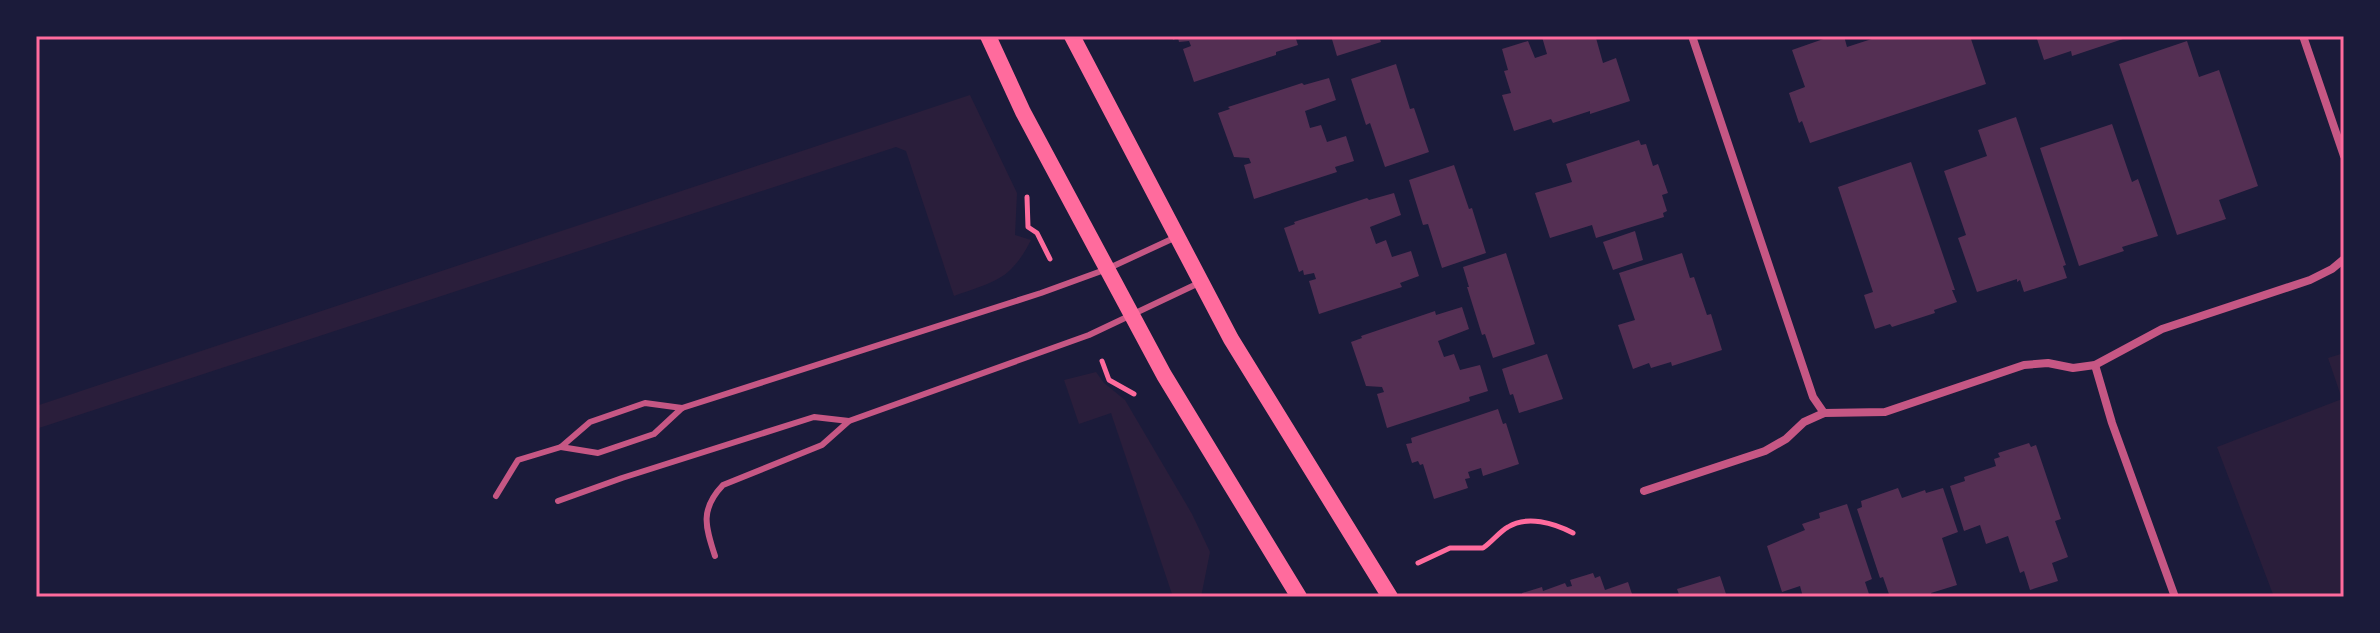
<svg xmlns="http://www.w3.org/2000/svg" width="2380" height="633" font-family="'IBM Plex Sans',sans-serif">
  <rect width="100%" height="100%" fill="#1b1b3a"/>
  <g fill="#2a1e3b">
    <path d="M970 95 1017 193 1015 235 1031 240C1010 281 995 281 954 296L906 151 896 147 36 429V406Z"/>
    <path d="M2344 353V597H2274L2217 447 2342 399 2328 358Z"/>
    <path d="M1096 372 1104 383 1125 400 1192 514 1210 552 1201 597H1173L1111 413 1079 424 1064 380Z"/>
  </g>
  <g fill="#542f53">
    <path d="M1172 36H1295L1298 45 1276 52V55L1194 82 1183 49 1191 46 1189 41 1179 42 1178 38 1173 40Z"/>
    <path d="M1331 36H1379L1381 42 1337 56Z"/>
    <path d="M1546 36 1596 38 1603 63 1616 58 1630 101 1590 114V111L1553 123 1551 119 1514 131 1502 95 1511 93 1504 71 1508 70 1502 49 1528 41 1535 58 1547 54 1542 37Z"/>
    <path d="M1832 36H1844L1847 47 1881 36H1970L1986 84 1810 143 1802 121 1799 123 1789 93 1805 87 1792 50Z"/>
    <path d="M2036 36H2129V37L2072 56 2071 51 2044 60Z"/>
    <path d="M2187 41 2199 77 2219 70 2258 186 2219 200 2226 219 2177 235 2119 64Z"/>
    <path d="M1396 64 1410 109 1414 108 1429 152 1385 167 1370 123 1366 125 1351 79Z"/>
    <path d="M1329 78 1336 100 1305 111 1310 128 1321 125 1327 142 1346 136 1354 161 1335 167 1337 172 1254 199 1244 165 1251 163 1249 158 1234 157 1218 113 1230 109 1228 107 1302 83 1304 85Z"/>
    <path d="M2016 117 2066 265 2063 266 2067 278 2024 292 2020 280 2017 282V279L1977 292 1958 238 1966 235 1944 171 1987 156 1978 130Z"/>
    <path d="M2112 124 2132 182 2138 179 2158 236 2122 247 2124 251 2079 266 2040 148Z"/>
    <path d="M1639 140 1641 145 1646 144 1653 166 1658 164 1668 193 1662 195 1667 211 1663 213 1664 217 1596 238 1592 225 1550 238 1535 193 1572 182 1566 164Z"/>
    <path d="M1911 162 1955 290H1952L1957 302 1934 310 1935 313 1892 327 1890 324 1875 329 1864 295 1873 292 1838 187Z"/>
    <path d="M1454 165 1469 209 1472 208 1486 253 1442 268 1428 224 1423 225 1409 180Z"/>
    <path d="M1394 193 1401 215 1370 227 1376 244 1386 240 1392 257 1411 251 1419 276 1400 283 1402 287 1319 314 1309 281 1316 279 1314 273 1304 275 1303 270 1299 272 1284 228 1295 224 1294 222 1367 198 1369 200Z"/>
    <path d="M1635 231 1643 260 1613 270 1603 242Z"/>
    <path d="M1506 253 1535 344 1493 358 1485 334 1482 335 1467 287H1469L1463 267Z"/>
    <path d="M1682 253 1690 278 1694 277 1707 315 1711 314 1722 350 1672 366 1671 362 1651 368 1649 363 1633 369 1618 325 1635 320 1619 273Z"/>
    <path d="M1462 307 1469 329 1438 341 1444 357 1454 354 1460 370 1480 365 1488 391 1469 397 1470 401 1387 428 1377 394 1384 392 1382 387 1366 386 1351 342 1362 338 1361 336 1435 311 1436 315Z"/>
    <path d="M1547 354 1563 399 1519 413 1513 394 1510 395 1502 369Z"/>
    <path d="M1498 409 1503 424 1506 423 1519 464 1483 476 1481 468 1468 472 1470 478 1465 479 1468 488 1434 499 1423 464 1420 465 1418 461 1412 463 1406 444 1412 443 1411 438Z"/>
    <path d="M2029 443 2031 447 2036 445 2061 519 2055 521 2068 557 2052 563 2058 581 2030 590 2024 571 2020 573 2008 536 1986 544 1980 525 1964 531 1950 486 1965 481 1964 477 1996 466 1994 459 2000 457 1998 453Z"/>
    <path d="M1898 488 1902 498 1925 490 1926 493 1943 488 1958 532 1942 538 1957 585 1931 593 1932 597H1890L1883 577 1880 578 1857 509 1862 507 1861 501Z"/>
    <path d="M1847 504 1872 579 1865 582 1870 597H1803L1800 586 1782 592 1767 546 1805 530 1802 524 1820 518 1819 513Z"/>
    <path d="M1593 573 1595 578 1600 576 1605 590 1628 582 1633 597H1523L1522 593 1542 587 1543 591 1565 583 1567 587 1572 586 1570 580Z"/>
    <path d="M1720 576 1727 597H1680L1677 589Z"/>
  </g>
  <g fill="none" stroke-linecap="round" stroke-linejoin="round">
    <g stroke="#ff6b9d" stroke-width="5">
      <path d="M1027 197 1028 227 1037 233 1050 259"/>
      <path d="M1102 361 1109 380 1134 394"/>
      <path d="M1418 563 1450 548H1483C1492 542 1499 532 1508 527 1527 515 1554 523 1573 533"/>
    </g>
    <g stroke="#c65784" stroke-width="6">
      <path d="M561 447 598 453 654 434 682 408 1041 293 1107 269 1174 238"/>
      <path d="M496 496 518 460 561 447 590 422 645 403 682 408"/>
      <path d="M558 501 622 478 814 417 849 421"/>
      <path d="M715 556C705 526 700 509 723 485L822 445 849 421 1089 335 1201 282"/>
    </g>
    <g stroke="#c65784" stroke-width="8">
      <path d="M1692 36 1813 397 1824 413"/>
      <path d="M2303 36 2344 156"/>
      <path d="M2095 365 2112 423 2175 597"/>
      <path d="M1644 491 1765 451 1786 439 1804 422 1824 413 1885 412 2024 365 2048 363 2073 368 2095 365 2162 329 2310 280 2332 269 2344 259"/>
    </g>
    <g stroke="#ff6b9d" stroke-width="16">
      <path d="M988 36 1023 112 1164 375 1299 597"/>
      <path d="M1072 36 1231 339 1390 597"/>
    </g>
  </g>
  <rect width="2380" height="633" fill="none" stroke="#1b1b3a" stroke-width="76"/>
  <rect x="38" y="38" width="2304" height="557" fill="none" stroke="#ff6b9d" stroke-width="3"/>
</svg>
